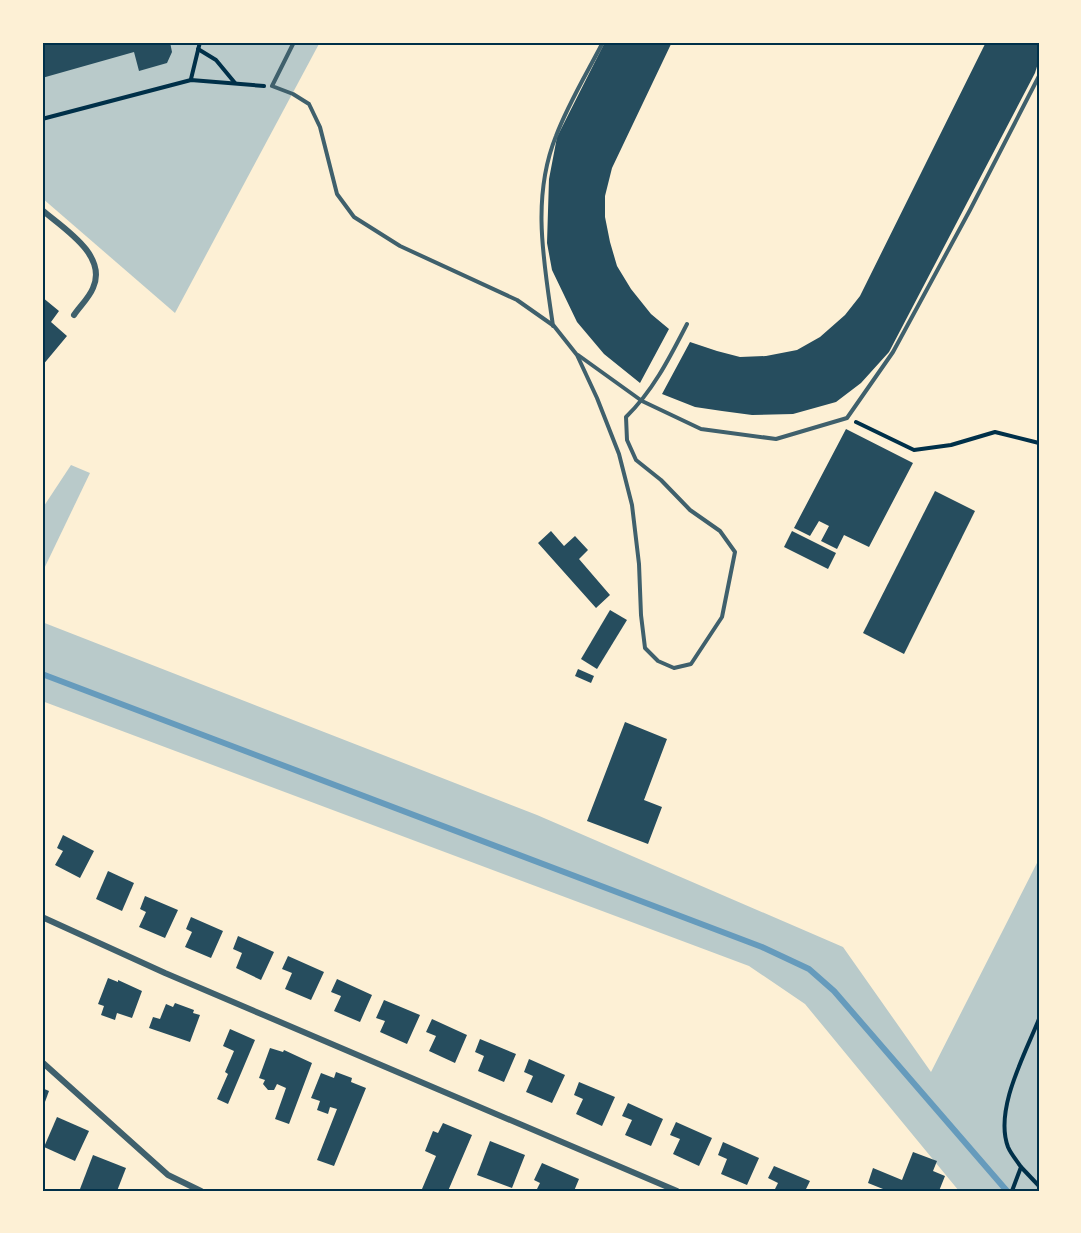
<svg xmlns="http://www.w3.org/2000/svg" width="1081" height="1233" font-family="'Space Grotesk',sans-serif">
  <rect width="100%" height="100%" fill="#fdf0d5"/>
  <g fill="#b9caca">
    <path d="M42 42H320L175 313 42 198Z"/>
    <path d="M71 465 90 473 42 573V509Z"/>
    <path d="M42 622 537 815 843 947 931 1072 1039 859V1191H959L805 1004 749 966 42 701Z"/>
  </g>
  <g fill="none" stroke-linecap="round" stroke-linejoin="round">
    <path stroke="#669bbc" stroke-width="6" d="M42 674 762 947 809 969 834 991 1007 1191"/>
  </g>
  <g fill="#264d5e">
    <path d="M42 42H170L172 52 167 63 139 71 134 52 42 78Z"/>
    <path d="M605 42H672L612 168 605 196V217L610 242 617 266 631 289 651 314 669 329 640 383 604 354 577 322 552 270 547 243 549 179 557 137Z"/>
    <path d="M986 42H1039V60L1035 73 889 352 861 383 836 402 793 414 752 415 722 411 695 407 662 394 690 342 717 351 740 357 766 356 797 350 820 337 845 315 860 296Z"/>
    <path d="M42 297 59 311 51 322 67 336 42 366Z"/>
    <path d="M846 429 913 463 869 547 844 535 837 549 821 541 829 526 819 521 810 536 794 528Z"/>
    <path d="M935 491 975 511 904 654 863 633Z"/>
    <path d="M551 531 564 546 575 536 588 550 579 559 610 595 596 608 538 543Z"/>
    <path d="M792 531 836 553 828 569 784 547Z"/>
    <path d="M610 610 627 620 597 669 581 659Z"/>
    <path d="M578 669 594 676 591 683 575 676Z"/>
    <path d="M625 722 667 739 644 800 662 807 648 844 587 821Z"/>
    <path d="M63 835 94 851 80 878 55 865 63 851 57 848Z"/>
    <path d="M108 871 134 883 122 911 96 899Z"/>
    <path d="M145 896 178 910 165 938 139 927 146 912 140 909Z"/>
    <path d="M191 917 223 931 211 958 185 947 192 932 186 929Z"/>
    <path d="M238 936 274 952 261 980 236 968 242 953 233 949Z"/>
    <path d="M288 956 324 972 311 1000 285 989 292 973 282 969Z"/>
    <path d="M108 978 118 982V980L142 991 132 1018 117 1013 115 1020 101 1015 104 1006 98 1004Z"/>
    <path d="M337 979 372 995 360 1022 334 1011 341 996 331 992Z"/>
    <path d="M384 1000 420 1015 407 1044 380 1032 385 1021 376 1018Z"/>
    <path d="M175 1003 194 1010 193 1013 200 1015 190 1042 149 1028 153 1017 160 1019 166 1004 173 1007Z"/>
    <path d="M432 1019 467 1035 455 1063 429 1051 436 1036 426 1032Z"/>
    <path d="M230 1029 255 1040 228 1104 217 1099 228 1074 225 1072 234 1051 223 1046Z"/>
    <path d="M480 1039 516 1054 504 1082 478 1071 484 1056 475 1052Z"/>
    <path d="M270 1048 283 1052 284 1050 312 1063 289 1124 275 1119 286 1088 277 1084 274 1090H268L263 1084 265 1080 259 1078Z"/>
    <path d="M529 1059 565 1075 552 1103 526 1092 533 1076 524 1072Z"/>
    <path d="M336 1072 352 1078 351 1082 366 1088 334 1166 317 1160 337 1109 330 1107 328 1114 317 1110 320 1101 311 1098 321 1073 334 1078Z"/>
    <path d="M579 1082 615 1097 602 1126 576 1114 583 1099 574 1095Z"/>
    <path d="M42 1088 49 1091 42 1110Z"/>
    <path d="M628 1103 663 1119 651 1146 625 1135 632 1120 622 1116Z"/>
    <path d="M57 1117 89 1131 75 1161 44 1147Z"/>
    <path d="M676 1122 712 1138 699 1166 673 1154 680 1139 670 1135Z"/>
    <path d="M443 1123 472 1135 448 1191H427L422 1189 436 1156 425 1151 433 1131 438 1133Z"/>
    <path d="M490 1141 525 1155 512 1188 477 1175Z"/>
    <path d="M723 1142 759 1158 747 1185 721 1174 727 1159 718 1155Z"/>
    <path d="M913 1152 937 1161 933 1171 945 1176 939 1191H888L868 1183 873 1168 902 1180Z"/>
    <path d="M93 1155 126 1168 117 1191H85L80 1189Z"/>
    <path d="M542 1163 579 1179 574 1191H536L540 1183 534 1180Z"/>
    <path d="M774 1166 810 1181 805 1191H774L778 1183 768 1178Z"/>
  </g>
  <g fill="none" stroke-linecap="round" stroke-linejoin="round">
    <g stroke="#003049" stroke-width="4">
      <path d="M198 49 216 60 235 83"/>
      <path d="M191 79 200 42"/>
      <path d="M42 119 191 80 264 86"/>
      <path d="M856 422 914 450 951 445 995 432 1039 443"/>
      <path d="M1021 1167 1039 1186"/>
      <path d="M1012 1191 1021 1167C1017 1161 1011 1154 1008 1147 994 1110 1025 1054 1039 1019"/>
    </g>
    <g stroke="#3f606c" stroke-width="4">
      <path d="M294 42 272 86 293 94 309 104 320 127 337 194 354 217 400 246 517 300 554 326 577 355 597 398 619 454 632 505 639 564 641 615 645 648 658 661 674 668 691 664 722 617 735 552 720 531 690 510 661 480 636 460 627 440 626 417C653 391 670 357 687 324"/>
      <path d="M553 326C544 262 531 198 556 136 568 104 587 73 603 42"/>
      <path d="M578 355 642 401 701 429 776 439 847 418 893 352 970 210 1039 76"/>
    </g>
    <g stroke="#3f606c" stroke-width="6">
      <path d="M42 210C63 228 108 255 93 288 89 298 80 306 74 315"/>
      <path d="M42 917 165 973 677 1191"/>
      <path d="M42 1062 168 1175 201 1191"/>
    </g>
  </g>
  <rect width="1081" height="1233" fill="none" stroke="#fdf0d5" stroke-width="87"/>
  <rect x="44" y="44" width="994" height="1146" fill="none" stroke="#003049" stroke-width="2"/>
</svg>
